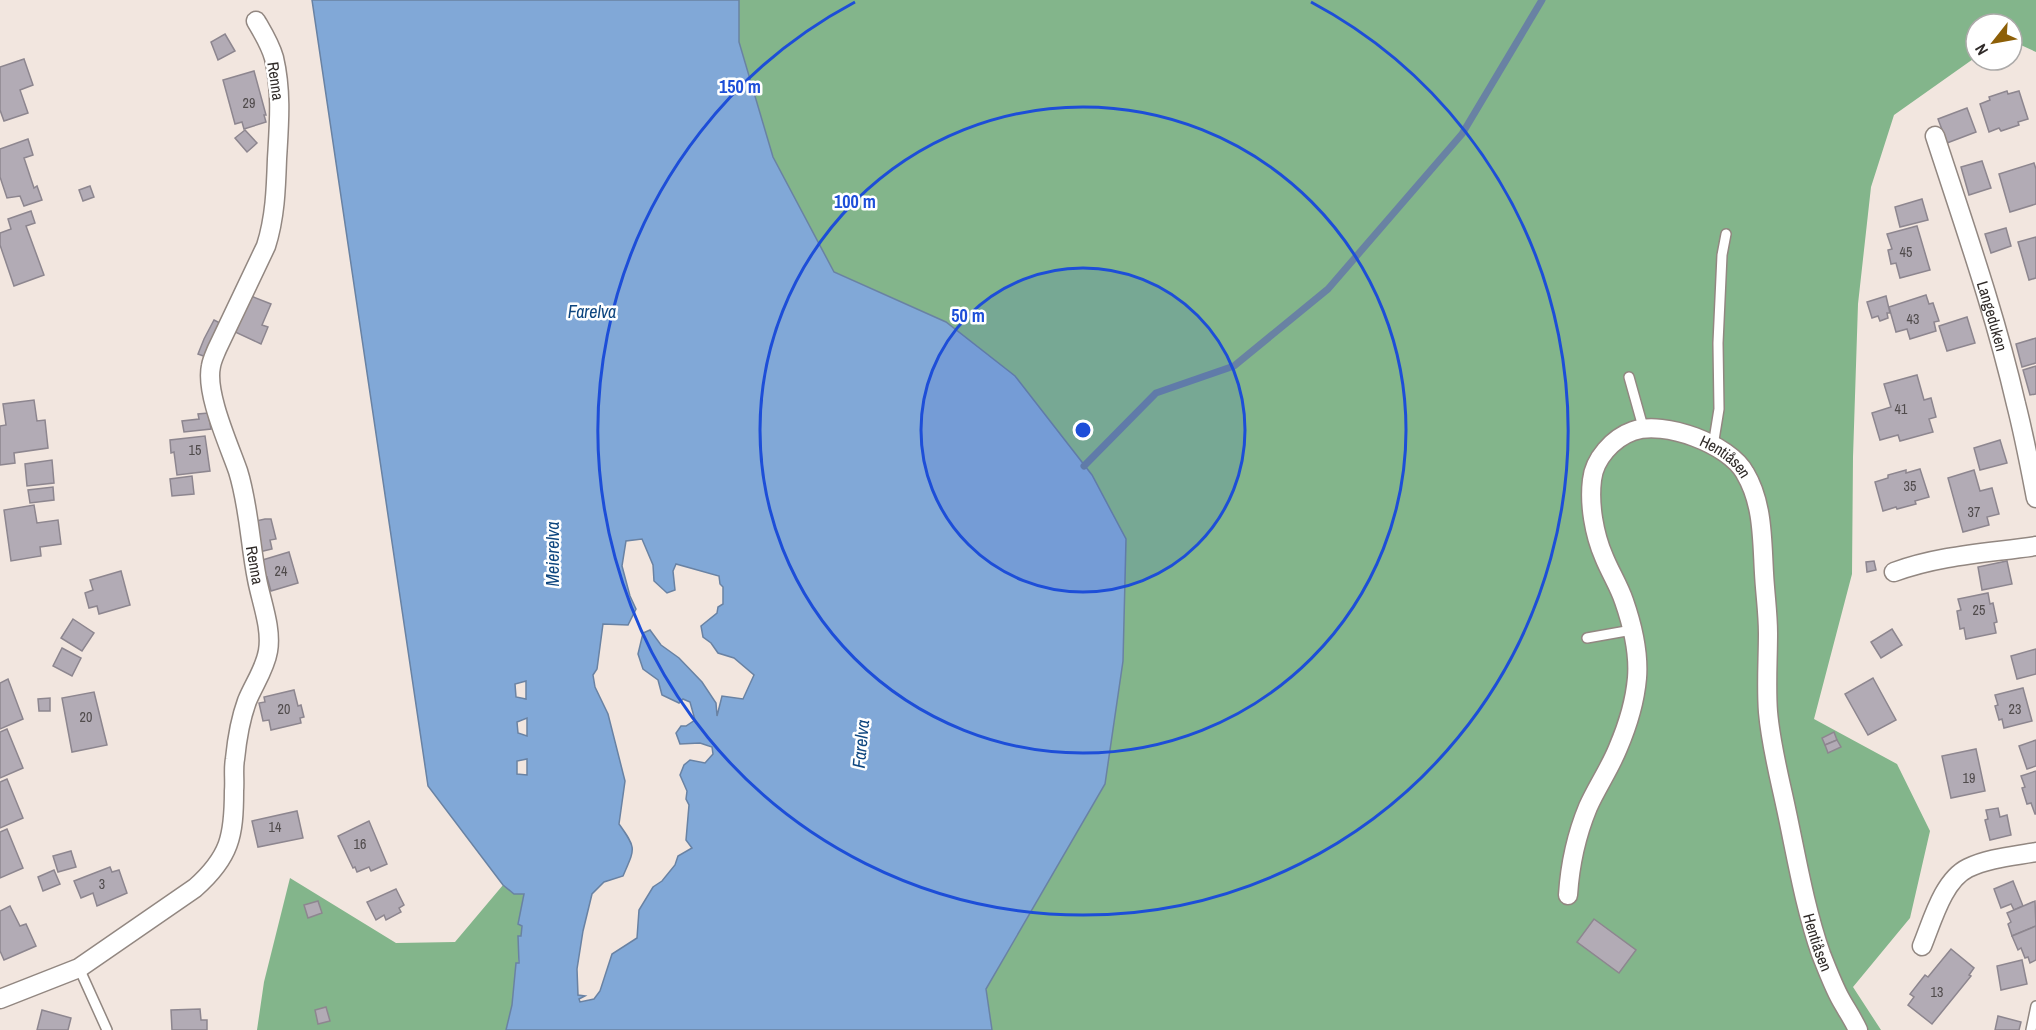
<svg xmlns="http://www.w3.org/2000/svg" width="2036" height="1030" font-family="'Archivo Narrow',sans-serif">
  <rect width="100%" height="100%" fill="#f2e6df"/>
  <g fill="#83b58b">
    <path d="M739 0H2036V52L2012 41V24H1976V57L1894 115 1871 187 1858 304 1853 457 1852 574 1814 719 1897 764 1930 831 1910 918 1853 987 1881 1030H992L986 989 1105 784 1092 475 1067 446 946 322 834 272 773 158 739 42Z"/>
    <path d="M290 878 396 943 455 942 503 885 514 894H524L518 924 522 925 518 964H516L512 1005 506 1030H257L264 982Z"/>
  </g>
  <path fill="#81a8d7" stroke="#6982a3" stroke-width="1.5" fill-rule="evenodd" d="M312 0H739V42L773 157 834 272 946 322 1015 376 1092 475 1126 539 1123 661 1105 784 986 989 992 1030H506L512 1005 516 963H519L518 936H521L522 926 518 924 524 894H514L503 885 428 786ZM642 539 653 565 654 581 667 593 675 590 673 571 676 564 719 576 720 584 723 587V604L718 607 717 613 701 626 703 637 711 643 718 653 734 658 754 675 743 699 722 696 717 716 716 703 702 682 679 658 661 645 650 630 643 633 638 654 643 669 658 680 662 695 679 703 683 699 690 702 695 720 686 726H681L676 733 680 744 700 743 712 747 713 754 705 763 690 760 684 765 680 775 687 791 686 799 689 805 686 840 692 848 678 856 675 865 662 881 653 887 639 910 637 938 612 954 600 991 594 999 580 1002 579 999 585 996 578 995 577 969 583 931 592 894 604 882 623 876C635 848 637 849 619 824L625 781 608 714 595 687 593 675 597 669 603 624 628 625 636 609 630 596 622 566 626 541ZM526 681V699L516 697 515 684ZM527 718V736L518 733 517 722ZM527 759V775L517 774V761Z"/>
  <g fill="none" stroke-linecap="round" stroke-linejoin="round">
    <path stroke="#6982a3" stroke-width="7" d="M1084 466 1156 393 1234 366 1328 289 1462 134 1542 0"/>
  </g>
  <g fill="#b2abb5" stroke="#8d868f" stroke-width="1.5">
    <path d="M225 34 235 51 218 60 211 42Z"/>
    <path d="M24 59 33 85 20 90 28 113 4 121 0 110V67Z"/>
    <path d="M254 71 266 115H264L266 122 244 129 242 122 235 124 223 80Z"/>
    <path d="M2007 91 2008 94 2019 91 2028 119 2018 122 2019 125 2001 131 1999 128 1989 132 1980 104 1990 100 1989 97Z"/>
    <path d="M1967 108 1976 132 1947 143 1938 119Z"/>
    <path d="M245 130 257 143 247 152 235 138Z"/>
    <path d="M28 139 33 155 24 158 34 188 37 186 42 200 24 206 20 196 7 198 0 177V149Z"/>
    <path d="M1982 161 1991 188 1969 195 1961 167Z"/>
    <path d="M2034 163 2036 169V204L2010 212 1999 174Z"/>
    <path d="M90 186 94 197 83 201 79 190Z"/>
    <path d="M1922 199 1928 220 1900 227 1895 207Z"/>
    <path d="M31 211 35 223 26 226 44 275 14 286 0 245V233L11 229 8 219Z"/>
    <path d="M1917 226 1930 270 1900 278 1896 263 1891 264 1888 250 1892 249 1887 234Z"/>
    <path d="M2006 228 2011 246 1991 253 1985 234Z"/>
    <path d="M2036 237V278L2029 280 2018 242Z"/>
    <path d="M1926 295 1929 304 1933 303 1939 321 1934 322 1936 331 1910 339 1907 329 1896 332 1889 307Z"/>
    <path d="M251 296 271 304 262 325 268 327 261 344 235 332Z"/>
    <path d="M1886 296 1890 313H1887L1888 318 1880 321 1878 316 1872 318 1867 302Z"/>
    <path d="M1967 317 1975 343 1947 351 1939 326Z"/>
    <path d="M214 320 224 325 209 358 198 354 204 339Z"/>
    <path d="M2036 338V363L2022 367 2016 344Z"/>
    <path d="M2036 366V394L2030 395 2023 370Z"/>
    <path d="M1917 375 1924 400 1931 398 1936 417 1929 419 1933 432 1900 441 1898 435 1880 440 1872 413 1891 407 1884 384Z"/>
    <path d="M34 400 37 421 45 420 48 448 14 453 15 463 0 465V426L6 425 3 404Z"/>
    <path d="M208 413 211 429 184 432 182 421 199 419 198 414Z"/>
    <path d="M205 436 210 471 177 475 174 452 171 453 170 440Z"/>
    <path d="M2000 440 2007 463 1980 470 1974 448Z"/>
    <path d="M52 460 54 483 27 486 25 464Z"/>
    <path d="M1920 469 1929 497 1915 501 1916 504 1897 509 1896 507 1883 511 1875 482 1888 478V475L1906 470V473Z"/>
    <path d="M1974 470 1980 491 1992 488 1999 514 1987 517 1989 525 1963 532 1948 478Z"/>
    <path d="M192 476 194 494 172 496 170 479Z"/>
    <path d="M53 487 54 500 30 503 28 490Z"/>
    <path d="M34 505 37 523 58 520 61 544 40 547 41 556 11 561 4 510Z"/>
    <path d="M265 519H271L276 539 270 540 272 549 259 552 252 522Z"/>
    <path d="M289 552 298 583 271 591 267 577 263 578 259 561Z"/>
    <path d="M1874 561 1876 570 1867 572 1866 562Z"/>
    <path d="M2007 561 2012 584 1982 590 1978 567Z"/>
    <path d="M121 571 130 605 99 614 97 606 89 608 85 593 93 590 90 580Z"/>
    <path d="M1988 593 1990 604 1993 603 1997 622 1994 623 1996 633 1966 639 1964 628 1960 629 1957 611 1961 610 1958 599Z"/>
    <path d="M73 619 94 633 82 651 61 638Z"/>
    <path d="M1892 629 1902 645 1881 658 1871 642Z"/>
    <path d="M62 648 81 658 72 676 53 666Z"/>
    <path d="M2036 649V674L2017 679 2011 656Z"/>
    <path d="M1873 678 1896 720 1868 735 1845 694Z"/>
    <path d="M8 679 23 719 0 729V683Z"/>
    <path d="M2023 688 2032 721 2004 728 2002 719 1999 720 1995 706 1998 705 1995 695Z"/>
    <path d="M294 690 298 706 301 705 304 717 300 718 301 723 271 730 269 720 263 721 259 703 265 702 264 697Z"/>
    <path d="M94 692 107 745 72 752 62 698Z"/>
    <path d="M50 698V711H39L38 699Z"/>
    <path d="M7 729 23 768 0 778V732Z"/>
    <path d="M1834 732 1837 740 1825 745 1822 738Z"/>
    <path d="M1837 740 1841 747 1828 753 1825 745Z"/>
    <path d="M2036 740V766L2027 769 2019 746Z"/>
    <path d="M1976 749 1985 791 1951 798 1942 756Z"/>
    <path d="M2036 771V814H2035L2031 803 2027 804 2022 788 2025 787 2021 776Z"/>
    <path d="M7 779 23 818 0 828V782Z"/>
    <path d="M1998 808 2000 817 2007 815 2011 835 1990 840 1985 820 1988 819 1986 810Z"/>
    <path d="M297 811 303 838 258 847 252 821Z"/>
    <path d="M369 821 387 864 371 871 369 867 357 872 355 867 353 868 338 836Z"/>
    <path d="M7 829 23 868 0 878V832Z"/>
    <path d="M71 851 76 867 58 872 53 856Z"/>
    <path d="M110 867 112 872 119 870 127 893 97 906 93 893 81 898 74 881Z"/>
    <path d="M54 870 60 884 43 891 38 877Z"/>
    <path d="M2013 881 2023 906 2014 910 2011 904 2001 908 1994 889Z"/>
    <path d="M396 889 404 905 399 908 401 912 386 920 384 915 376 920 367 902Z"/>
    <path d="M318 901 322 913 308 918 304 905Z"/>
    <path d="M2035 901 2036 926 2012 936 2008 924 2011 922 2007 913Z"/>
    <path d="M10 906 20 926 26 924 36 946 4 960 0 951V911Z"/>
    <path d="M1594 919 1636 950 1619 973 1577 942Z"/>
    <path d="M2036 926V960L2030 963 2028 957 2025 958 2021 948 2018 950 2012 936Z"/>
    <path d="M1951 949 1974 968 1969 975 1971 976 1932 1024 1908 1005 1914 997 1910 994 1925 975 1928 977Z"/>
    <path d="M2022 960 2027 984 2001 990 1997 966Z"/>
    <path d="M326 1007 330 1021 318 1024 315 1010Z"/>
    <path d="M200 1009 201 1020H207V1030H172L171 1010Z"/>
    <path d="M42 1010 71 1018 68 1030H37Z"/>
    <path d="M1998 1016 2021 1022 2019 1030H1995Z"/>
  </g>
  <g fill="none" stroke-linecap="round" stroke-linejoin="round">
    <g stroke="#928781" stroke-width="12">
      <g id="service">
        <path d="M1629 377 1643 427"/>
        <path d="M1713 446 1719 409 1718 343 1722 255 1726 234"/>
        <path d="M1587 638 1632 630"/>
        <path d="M79 968 107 1030"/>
        <path d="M2031 1030 2036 1006"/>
      </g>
    </g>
    <g stroke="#928781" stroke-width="21">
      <g id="minor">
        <path id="s1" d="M1935 136C1964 225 1995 313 2016 404 2024 435 2030 467 2036 498"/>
        <path d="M1894 572C1940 555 1988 553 2036 546"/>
        <path id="s2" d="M1568 895C1570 864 1576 836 1588 807 1597 787 1610 768 1618 748 1627 727 1635 701 1637 678 1639 653 1632 624 1624 601 1619 586 1610 572 1604 557 1594 534 1589 504 1592 480 1594 459 1613 438 1633 431 1664 420 1729 444 1745 473 1763 503 1762 539 1764 573 1765 593 1768 613 1768 633 1768 659 1766 686 1768 712 1771 747 1780 779 1787 813 1797 860 1805 908 1821 954 1827 969 1833 985 1840 998 1846 1009 1853 1019 1858 1030"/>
        <path d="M1922 946C1932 922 1943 880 1968 868 1988 858 2014 856 2036 852"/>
        <path d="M0 999 79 968 195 888C230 857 234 836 234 791 235 780 233 769 235 759 237 739 240 720 247 701 254 684 265 669 268 651 272 628 261 601 257 579 250 544 249 506 238 471 229 445 205 393 211 366 212 360 215 354 217 349L266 246C275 218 276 189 277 159 279 125 282 92 274 58 270 44 263 33 256 21"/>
      </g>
    </g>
    <use href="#service" stroke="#fff" stroke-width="9"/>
    <use href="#minor" stroke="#fff" stroke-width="18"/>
  </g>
  <circle cx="1083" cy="430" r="162" fill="#1d4ed8" fill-opacity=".12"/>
  <g fill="none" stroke="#1d4ed8" stroke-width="3">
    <circle cx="1083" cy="430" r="162"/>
    <circle cx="1083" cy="430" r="323"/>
    <path d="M1311 2A485 485 0 1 1 855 2"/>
  </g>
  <g text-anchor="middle" stroke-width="5" stroke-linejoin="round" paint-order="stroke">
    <g font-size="14" fill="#504b4c">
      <text x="249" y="108">29</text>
      <text x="1906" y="257">45</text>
      <text x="1913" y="324">43</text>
      <text x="1901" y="414">41</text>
      <text x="195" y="455">15</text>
      <text x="1910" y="491">35</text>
      <text x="1974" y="517">37</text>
      <text x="281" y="576">24</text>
      <text x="1979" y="615">25</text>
      <text x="284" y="714">20</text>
      <text x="2015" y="714">23</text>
      <text x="86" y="722">20</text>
      <text x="1969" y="783">19</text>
      <text x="275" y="832">14</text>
      <text x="360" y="849">16</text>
      <text x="102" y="889">3</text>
      <text x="1937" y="997">13</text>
    </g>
    <g font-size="16" fill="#302b29" stroke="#fff">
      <text transform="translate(276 81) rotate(82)" y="6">Renna</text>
      <text dy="6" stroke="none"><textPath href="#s1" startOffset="189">Langeduken</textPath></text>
      <text dy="6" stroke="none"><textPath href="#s2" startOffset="602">Hentiåsen</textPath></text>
      <text transform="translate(255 565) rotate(80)" y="6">Renna</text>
      <text dy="6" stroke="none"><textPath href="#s2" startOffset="1106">Hentiåsen</textPath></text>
    </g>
    <g font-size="18" font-style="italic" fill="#0e467f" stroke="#fff">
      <text x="592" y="318">Farelva</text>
      <text transform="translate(553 554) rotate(-90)" y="6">Meierelva</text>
      <text transform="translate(861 744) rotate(-85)" y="6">Farelva</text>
    </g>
  </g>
  <circle cx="1083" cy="430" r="9" fill="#1d4ed8" stroke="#fff" stroke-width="3"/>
  <g font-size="18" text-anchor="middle" font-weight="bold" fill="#1d4ed8" stroke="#fff" stroke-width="5" stroke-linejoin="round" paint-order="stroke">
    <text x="740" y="93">150 m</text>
    <text x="855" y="208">100 m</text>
    <text x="968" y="322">50 m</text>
  </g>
  <g transform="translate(1994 42) rotate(239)"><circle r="28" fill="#ffffff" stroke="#acaaa9" stroke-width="1.5"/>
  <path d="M0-4.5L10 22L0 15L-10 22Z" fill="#8d5f07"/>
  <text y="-9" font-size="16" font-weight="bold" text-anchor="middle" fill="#302b29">N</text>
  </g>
</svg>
